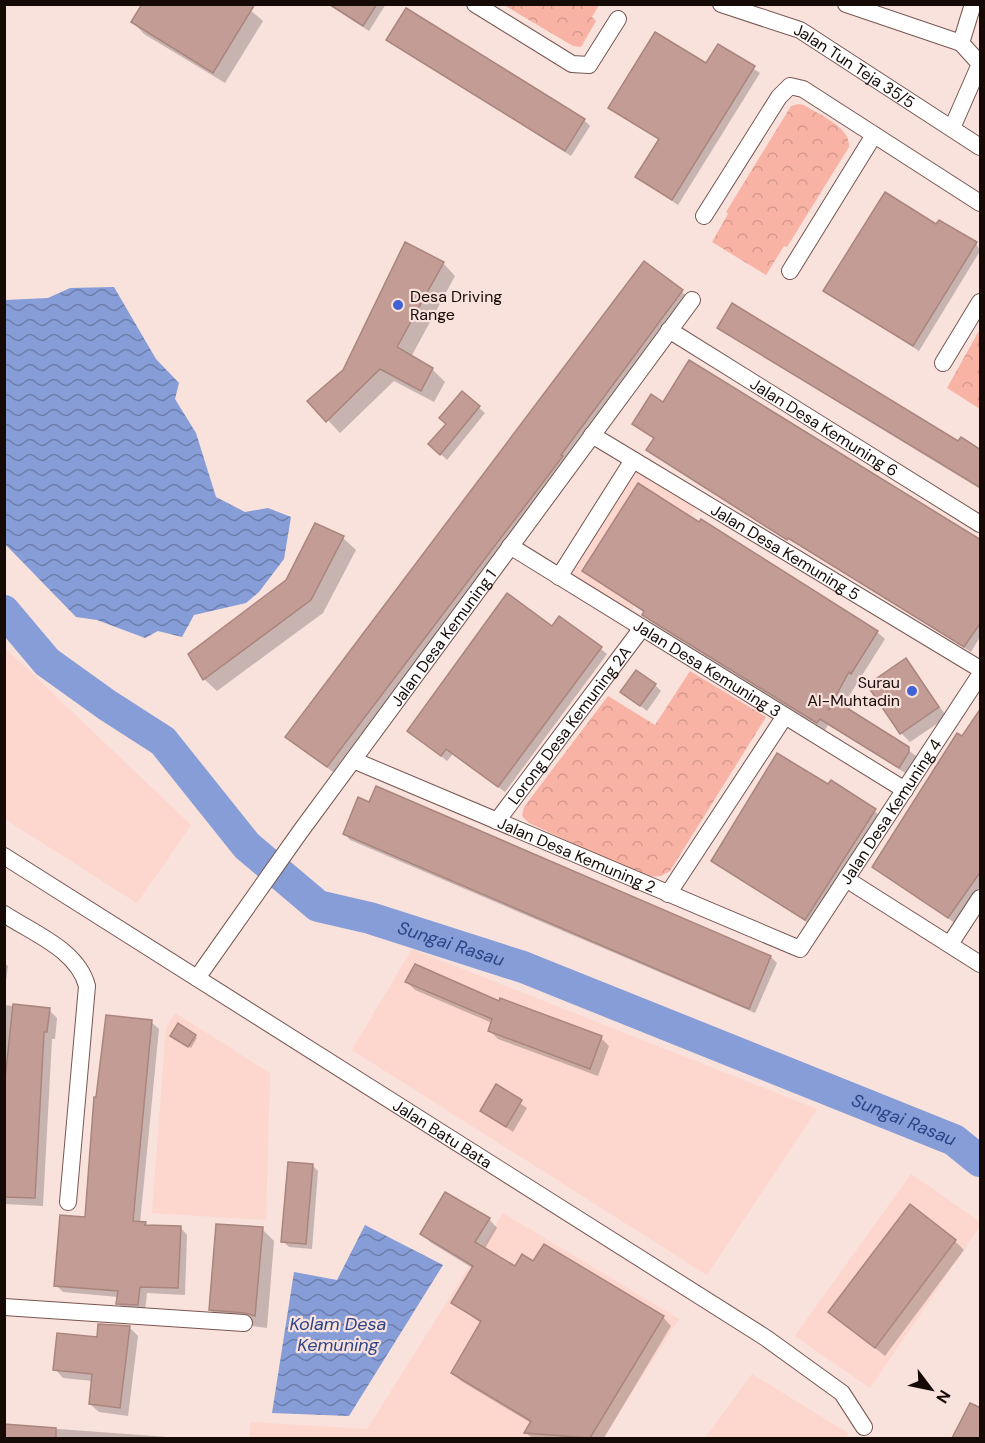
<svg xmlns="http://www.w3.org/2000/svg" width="985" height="1443" font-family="'DM Sans',sans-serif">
  <defs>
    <pattern id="forest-crowns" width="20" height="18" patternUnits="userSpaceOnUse" patternTransform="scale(1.5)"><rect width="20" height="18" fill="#f9b3a5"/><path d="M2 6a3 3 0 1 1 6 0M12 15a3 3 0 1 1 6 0" fill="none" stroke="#d5998d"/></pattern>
    <pattern id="water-waves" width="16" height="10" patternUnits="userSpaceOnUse" patternTransform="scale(1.5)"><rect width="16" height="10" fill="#869dd7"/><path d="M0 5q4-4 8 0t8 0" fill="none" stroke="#6d7eac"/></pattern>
  </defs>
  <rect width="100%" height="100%" fill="#f9e1dc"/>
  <g fill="#fdd6ce">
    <path d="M635 468 697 505 631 611 569 573Z"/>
    <path d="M5 648 191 825 137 903 5 819Z"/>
    <path d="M412 949 817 1109 707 1275 352 1050Z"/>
    <path d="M175 1013 270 1073 266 1220 152 1213 166 1027Z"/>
    <path d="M911 1174 980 1222V1226L870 1388 795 1336Z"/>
    <path d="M503 1213 679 1319 603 1438H249L251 1422 367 1429Z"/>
    <path d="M752 1374 848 1433 846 1438H705Z"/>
  </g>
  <g fill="url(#forest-crowns)">
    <path d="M504 5H599L592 17 596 21 581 47 573 46Z"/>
    <path d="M798 104 804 105C819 115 851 127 849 147L787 247 784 246 766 275 712 242 728 214 726 212 791 106Z"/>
    <path d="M980 329V409L947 388Z"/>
    <path d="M690 671 766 717 670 871 661 876 645 877 529 823 522 816 524 807 608 696 655 725Z"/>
  </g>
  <g fill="url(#water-waves)">
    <path d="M114 287 156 359 179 383 175 399 196 433 216 497 245 512 268 508 291 517 284 559 259 592 246 603 194 615 182 637 158 631 145 638 97 620 76 617 5 544V300L48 298 70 288Z"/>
    <path d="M365 1225 443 1265 349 1416 272 1413 294 1272 337 1280Z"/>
  </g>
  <g fill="#0003">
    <path d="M243 4 263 21 225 83 144 34 133 22Z"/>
    <path d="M327 4H386L369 31Z"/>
    <path d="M388 40 584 120 590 126 571 156Z"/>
    <path d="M719 46 760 73 678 205 637 177 660 140 610 108 707 65Z"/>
    <path d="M937 226 976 243 980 251 919 351 825 290Z"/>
    <path d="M443 263 455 276 411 357 432 369 445 382 434 402 394 381 340 433 310 401 345 371Z"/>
    <path d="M644 263 688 297 567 463 333 772 293 742Z"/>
    <path d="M719 327 980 452V489L725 333Z"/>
    <path d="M462 393 485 413 447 460 430 444 447 425Z"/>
    <path d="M663 404 980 542V637L971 652 654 455 655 439 634 424Z"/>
    <path d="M701 521 877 632 885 639 842 707 918 757 907 774 828 725 825 730 651 622 644 615 645 613 584 571Z"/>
    <path d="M316 525 343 538 356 550 323 613 217 691 204 679 287 581Z"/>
    <path d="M552 628 601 649 607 654 505 792 453 754 447 761 409 731Z"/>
    <path d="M906 660 947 717 910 742 901 733Z"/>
    <path d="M655 685 661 691 647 711 622 692Z"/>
    <path d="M980 710V886L955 923 874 867Z"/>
    <path d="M831 782 881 816 811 925 713 861Z"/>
    <path d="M376 788 771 957 777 963 755 1013 350 840 345 834 370 804Z"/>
    <path d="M4 963 8 966 4 995Z"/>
    <path d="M407 982 500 1003 601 1038 609 1046 598 1076 498 1039 489 1030 492 1023 415 990Z"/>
    <path d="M4 1005 49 1010 57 1018 55 1039H52L43 1206 4 1204Z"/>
    <path d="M151 1022 159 1029 140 1223 148 1226 180 1227 187 1235 185 1295 147 1293 145 1312 125 1311 118 1303V1297L63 1292 56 1285 86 1218Z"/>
    <path d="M195 1036 197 1038 191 1048 174 1038Z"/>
    <path d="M497 1087 527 1108 513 1132 482 1111Z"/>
    <path d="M312 1165 318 1171 312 1249 289 1247 283 1241Z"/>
    <path d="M489 1219 497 1228 484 1250 515 1269 534 1263 663 1317 671 1326 604 1438H532L526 1433 531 1423 461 1381 453 1373 482 1324 453 1303 474 1269 430 1242 422 1233Z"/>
    <path d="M262 1229 274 1241 267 1328 223 1322 210 1310Z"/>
    <path d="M955 1241 964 1250 885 1356 830 1312Z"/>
    <path d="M129 1327 138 1336 128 1416 99 1412 90 1404 93 1381 63 1378 55 1369 98 1338Z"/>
    <path d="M4 1425 181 1438H4Z"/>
  </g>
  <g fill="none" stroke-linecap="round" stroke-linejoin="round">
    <path stroke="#869dd7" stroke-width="32" id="s1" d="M4 611 47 662 107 705 163 741 247 846 318 906 370 918 523 967 954 1140 980 1161"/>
  </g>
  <g fill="#c39d95" stroke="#aa857e" stroke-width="1.5">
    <path d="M142 4H255L213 73 131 22Z"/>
    <path d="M329 4H377L363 26Z"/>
    <path d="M406 8 585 119 565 151 386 40Z"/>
    <path d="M655 32 706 63 718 44 755 66 672 200 635 177 659 139 608 108Z"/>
    <path d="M885 192 936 224 939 220 977 242 913 346 823 291Z"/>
    <path d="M405 242 444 262 397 347 433 368 421 391 380 369 326 422 307 401 343 370Z"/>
    <path d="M644 261 683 290 561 455 563 456 327 767 285 737Z"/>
    <path d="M732 303 958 441 961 437 981 450V488L717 328Z"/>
    <path d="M689 360 981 540V622L964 647 788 538 787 540 646 450 654 438 632 424 651 394 663 402Z"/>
    <path d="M462 391 480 406 440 455 428 444 446 424 439 418Z"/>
    <path d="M638 483 699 522 701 519 878 631 851 674 849 672 828 710 839 703 909 747V752L899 768 820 719 817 723 642 615 644 611 582 571Z"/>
    <path d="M315 523 344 536 311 600 203 680 188 654 286 580Z"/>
    <path d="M507 593 552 626 559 616 602 647 498 787 446 749 441 756 407 731Z"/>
    <path d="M906 658 939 707 900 734 867 685Z"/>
    <path d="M636 670 656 684 640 706 620 692Z"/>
    <path d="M981 708V871L948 918 872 867 957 733 962 736Z"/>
    <path d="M777 753 828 784 831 780 876 809 805 920 711 861Z"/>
    <path d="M376 786 771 956 749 1009 343 834 358 797 369 802Z"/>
    <path d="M415 964 499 1001 500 998 602 1036 590 1069 488 1031 492 1019 405 982Z"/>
    <path d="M13 1004 50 1008 47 1032H44L35 1198 4 1197V1090Z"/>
    <path d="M106 1015 152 1020 133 1221 146 1222 145 1225 181 1226 178 1288 140 1287 138 1305 116 1304 118 1291 54 1286 60 1215 85 1217 94 1097H96Z"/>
    <path d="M178 1023 196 1035 188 1047 170 1036Z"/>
    <path d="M496 1084 522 1100 506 1127 480 1111Z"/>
    <path d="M288 1162 313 1164 306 1244 281 1242Z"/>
    <path d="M445 1192 490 1218 475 1242 515 1266 522 1254 533 1261 544 1244 664 1316 590 1438 524 1433 531 1421 451 1373 481 1321 451 1303 473 1266 420 1234Z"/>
    <path d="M910 1204 956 1240 875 1348 828 1312Z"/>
    <path d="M216 1224 263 1227 255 1316 245 1313 209 1310Z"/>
    <path d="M98 1324 130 1326 120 1408 89 1404 92 1374 53 1370 57 1333 97 1337Z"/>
    <path d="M970 1403 981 1408V1438H952Z"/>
    <path d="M4 1424 56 1428V1438H4Z"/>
  </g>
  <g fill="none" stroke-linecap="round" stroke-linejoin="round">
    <g stroke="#785650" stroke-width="18">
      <g id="street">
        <path d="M475 4 572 64 589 65 618 19"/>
        <path id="s2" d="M721 4 800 30 980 147"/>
        <path d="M846 4 961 43 980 64 952 128"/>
        <path d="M961 43 973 4"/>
        <path d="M704 216 779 97 790 86 803 89 980 203"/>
        <path d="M790 271 874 135"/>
        <path id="s3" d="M669 330 980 524"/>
        <path d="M943 363 980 302"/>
        <path id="s4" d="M592 435 980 669"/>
        <path id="s5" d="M510 546 905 790"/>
        <path d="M559 577 633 460"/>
        <path id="s6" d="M353 760 800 949 980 675"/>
        <path id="s7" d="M497 821 642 628"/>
        <path id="s8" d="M4 856 766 1338 842 1393 864 1427"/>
        <path d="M846 879 980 964"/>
        <path d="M668 894 785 716"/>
        <path d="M4 914C33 933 78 950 87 986L68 1202"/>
        <path d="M950 944 980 898"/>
        <path id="s9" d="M197 978 300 832 692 300"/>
        <path d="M4 1307 244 1323"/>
      </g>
    </g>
    <use href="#street" stroke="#fff" stroke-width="16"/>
  </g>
  <g fill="#3f62d4" stroke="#f9e1dc" stroke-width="2">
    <circle cx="398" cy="305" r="6"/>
    <circle cx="912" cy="691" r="6"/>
  </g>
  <g text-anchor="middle" stroke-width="4.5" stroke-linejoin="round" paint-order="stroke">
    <g font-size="16" fill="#160a07" stroke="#f9e1dc">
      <text dy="6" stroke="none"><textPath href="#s2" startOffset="148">Jalan Tun Teja 35/5</textPath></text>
      <text dy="6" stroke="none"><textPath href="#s3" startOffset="183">Jalan Desa Kemuning 6</textPath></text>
      <text dy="6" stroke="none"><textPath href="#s4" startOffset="226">Jalan Desa Kemuning 5</textPath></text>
      <text dy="6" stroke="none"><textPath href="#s9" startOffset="420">Jalan Desa Kemuning 1</textPath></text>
      <text dy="6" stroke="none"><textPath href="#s5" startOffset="232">Jalan Desa Kemuning 3</textPath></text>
      <text dy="6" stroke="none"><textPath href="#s7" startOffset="120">Lorong Desa Kemuning 2A</textPath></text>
      <text dy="6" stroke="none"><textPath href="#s6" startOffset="650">Jalan Desa Kemuning 4</textPath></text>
      <text dy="6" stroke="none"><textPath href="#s6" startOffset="243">Jalan Desa Kemuning 2</textPath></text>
      <text dy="6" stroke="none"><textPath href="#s8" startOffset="519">Jalan Batu Bata</textPath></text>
    </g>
    <g font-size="16" fill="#160a07" stroke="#f9e1dc" text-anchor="start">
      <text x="410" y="302">Desa Driving<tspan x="410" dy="18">Range</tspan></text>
      <text x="900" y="688" text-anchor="end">Surau<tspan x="900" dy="18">Al-Muhtadin</tspan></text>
    </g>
    <g font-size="18" font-style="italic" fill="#2c4388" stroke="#f9e1dc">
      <text dy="6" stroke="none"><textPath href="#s1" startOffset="573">Sungai Rasau</textPath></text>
      <text dy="6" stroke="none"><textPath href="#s1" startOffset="1059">Sungai Rasau</textPath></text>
      <text x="338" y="1330">Kolam Desa<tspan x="338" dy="21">Kemuning</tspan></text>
    </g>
  </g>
  <rect width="985" height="1443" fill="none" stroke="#160a07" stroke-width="12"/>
  <g transform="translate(931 1389) rotate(122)" stroke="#f9e1dc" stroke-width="4.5" paint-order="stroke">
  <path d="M0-4.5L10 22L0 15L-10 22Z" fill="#160a07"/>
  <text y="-9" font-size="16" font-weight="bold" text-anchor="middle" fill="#160a07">N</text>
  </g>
</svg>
